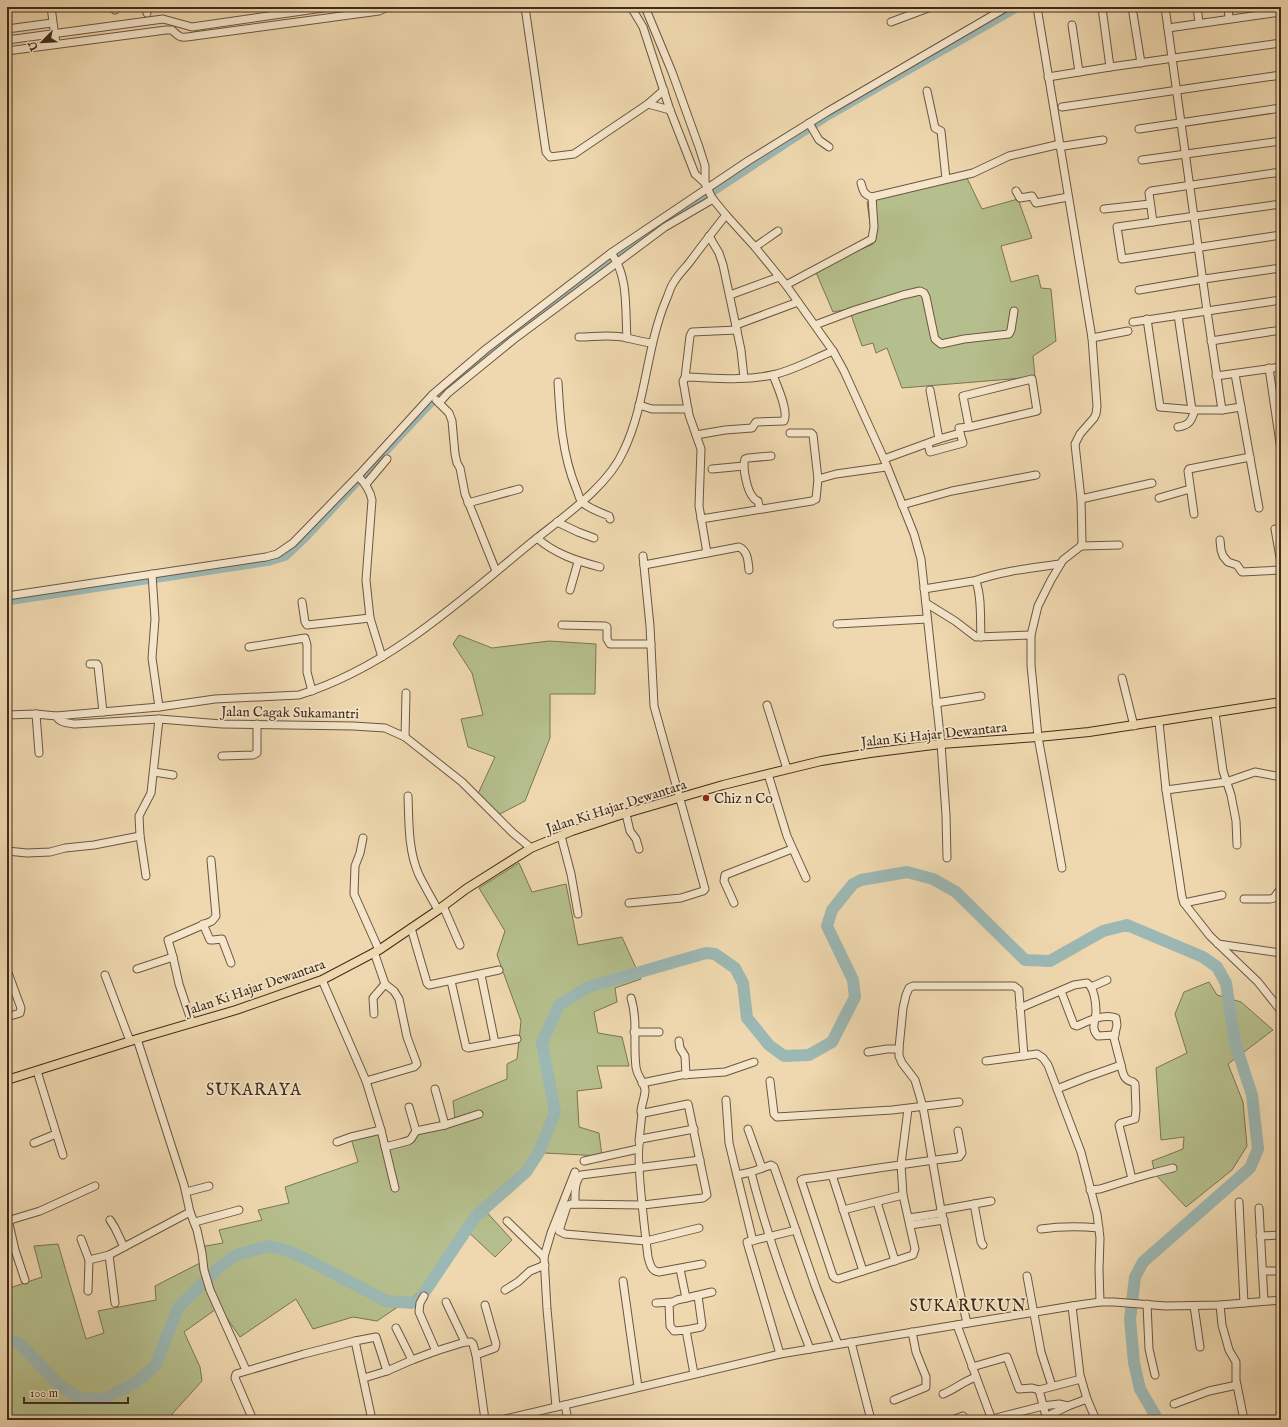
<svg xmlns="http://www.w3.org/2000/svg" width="1288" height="1427" font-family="'IM FELL English',serif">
  <rect width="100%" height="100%" fill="#efd8af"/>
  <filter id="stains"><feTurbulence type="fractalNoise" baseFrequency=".005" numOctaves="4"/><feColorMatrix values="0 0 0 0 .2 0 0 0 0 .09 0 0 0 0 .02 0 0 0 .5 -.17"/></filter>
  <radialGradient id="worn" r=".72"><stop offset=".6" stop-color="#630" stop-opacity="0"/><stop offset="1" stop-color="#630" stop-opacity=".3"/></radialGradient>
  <g fill="#b5bf8d" stroke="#7a7554">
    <path d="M966 176 982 209 1018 199 1032 238 1001 246 1011 282 1038 275 1041 288 1051 289 1056 341 1033 356 1035 377 902 388 887 348 876 353 873 343 862 346 849 309 833 312 815 270 873 244 867 202Z"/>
    <path d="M459 635 492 648 549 641 596 644 595 694H550V738L525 801 500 814 477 796 495 757 468 747 461 719 483 715 472 673 453 644Z"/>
    <path d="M519 863 532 892 566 884 578 945 622 937 641 979 615 988 617 1002 594 1012 598 1033 622 1037 629 1066H597L602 1088 577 1091 579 1127 599 1133 602 1156 544 1153 503 1194 482 1207 512 1240 495 1257 464 1228 445 1259 433 1283 377 1321 353 1317 313 1329 296 1299 240 1337 219 1307 184 1332 200 1367 202 1381 172 1414 177 1420H7V1289L42 1277 34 1246 58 1244 86 1339 104 1333 98 1311 156 1300 155 1286 202 1262 200 1247 223 1243 219 1230 262 1220 258 1210 289 1203 285 1187 358 1162 351 1138 378 1130 383 1145 455 1120 453 1101 507 1079V1064L517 1059 521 1021 497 955 505 931 479 888Z"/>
    <path d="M1209 982 1217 995 1241 1002 1273 1030 1228 1064 1243 1102 1247 1146 1232 1170 1186 1207 1155 1174 1152 1161 1183 1149 1184 1137 1161 1140 1156 1068 1187 1053 1175 1014 1184 992Z"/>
  </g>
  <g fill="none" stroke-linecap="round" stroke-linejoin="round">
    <path stroke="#9cb8b4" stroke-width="7" d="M7 602 270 562 286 557 304 540 423 412 450 385 500 344 595 270 651 231 694 205 826 118 1020 7"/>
    <path stroke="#9cb8b4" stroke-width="12" d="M7 1338 21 1345 59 1385 79 1398 104 1399 135 1383 155 1366 178 1308 217 1269 236 1255 268 1246 289 1251 310 1261 386 1301 412 1303 420 1299 475 1217 526 1172 539 1152 555 1112 542 1043 559 1005 588 987 706 953 715 954 735 968 743 983 747 1018 769 1045 784 1056 809 1055 832 1042 855 997 853 980 827 926 832 910 853 884 861 880 907 872 933 879 956 892 1025 960 1050 961 1103 931 1127 925 1203 957 1217 967 1226 983 1235 1043 1252 1095 1258 1149 1250 1168 1143 1262 1135 1277 1130 1319 1134 1363 1140 1389 1158 1420"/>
    <g stroke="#6c5641" stroke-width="9">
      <g id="minor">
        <path d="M51 7 56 44"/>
        <path d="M115 7V10"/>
        <path d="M146 7 147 13"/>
        <path d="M525 7 546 152 550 157 574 154 648 104 664 90"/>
        <path d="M631 7 643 27 670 110 695 174 705 183 712 198 726 215 755 247 786 285 833 351 844 371 884 459 914 534 921 559 941 744 946 815 947 858"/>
        <path d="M645 7 672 72 699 147 705 166V183"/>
        <path d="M1037 7 1092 338 1097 406 1096 414 1094 418 1080 434 1075 444 1081 499 1082 542 1081 546 1063 560 1051 580 1038 606 1031 635V665L1038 737 1062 868"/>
        <path d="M1132 7 1141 63"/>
        <path d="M1165 7 1207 311 1222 410"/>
        <path d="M1197 7 1199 23"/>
        <path d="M1228 7 1229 18"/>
        <path d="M1102 8 1110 67"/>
        <path d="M891 22 931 7"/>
        <path d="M1072 25 1079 72"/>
        <path d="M1168 28 1281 12"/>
        <path d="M7 29 52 23"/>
        <path d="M7 40 163 19 192 27 330 7"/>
        <path d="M7 51 166 30H172C181 39 182 38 194 36L379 11 387 7"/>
        <path d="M1048 77 1110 67 1281 43"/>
        <path d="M927 91 935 128 941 131 946 179"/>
        <path d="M648 104 670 110"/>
        <path d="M1062 107 1281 75"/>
        <path d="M809 123 819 140 829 147"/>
        <path d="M1139 129 1281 108"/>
        <path d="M1142 160 1281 141"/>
        <path d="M861 183C863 191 864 195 872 197L973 173 1009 156 1056 145 1064 146 1103 140"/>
        <path d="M1016 191 1020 198 1032 196 1036 203 1068 197"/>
        <path d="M1281 204 1117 227 1122 259 1281 235"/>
        <path d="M1104 209 1150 204"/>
        <path d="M1153 222 1149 193 1151 191 1281 172"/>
        <path d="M709 236 719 253 723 265 741 350 744 378"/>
        <path d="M755 247 778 231"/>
        <path d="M611 253C629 276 625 311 627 338"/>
        <path d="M786 285 872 239 874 227 872 197"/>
        <path d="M1139 290 1204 279 1281 268"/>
        <path d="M730 295 779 277"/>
        <path d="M1178 315 1192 410"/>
        <path d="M1147 319 1160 407 1195 410H1222L1241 407"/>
        <path d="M1133 322 1281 300"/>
        <path d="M736 325 798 302"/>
        <path d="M815 325 855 310 903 295 920 291 924 293 926 297 934 335 935 339 941 344 964 339 1009 334 1011 330 1014 311"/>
        <path d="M579 337C594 337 612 334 627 338 635 340 643 342 652 343"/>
        <path d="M1092 338 1128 331"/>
        <path d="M1211 341 1281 330"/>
        <path d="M1269 368 1281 450"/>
        <path d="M1235 374 1259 508"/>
        <path d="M1216 376 1281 367"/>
        <path d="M685 378 690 336 692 332 737 330"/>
        <path d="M558 382C560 418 562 454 576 488 578 492 579 499 582 502 589 509 600 512 609 516L610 519"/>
        <path d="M930 390 939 439"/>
        <path d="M436 400 449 413 452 421 455 454 457 463 460 468 465 494 496 571"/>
        <path d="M439 403 448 393 513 340 665 227 713 199"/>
        <path d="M639 405 652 409H688"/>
        <path d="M1178 427C1190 425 1191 421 1195 410"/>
        <path d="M696 435 725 430 752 428 756 422 784 421C789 411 777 386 773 375"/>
        <path d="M928 444 930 452 963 443 960 433"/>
        <path d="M884 459 939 439 960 433 959 428 969 427 1037 411 1032 379 963 396 969 427"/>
        <path d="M712 469 744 466"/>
        <path d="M358 476C365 483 370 490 372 500L366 580 370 618 382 657"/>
        <path d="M818 479 836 474 886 467"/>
        <path d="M366 484 387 459"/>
        <path d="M1159 498 1190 489"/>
        <path d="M1081 499 1152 483"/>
        <path d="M468 503 519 489"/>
        <path d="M902 505 952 491 1036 475"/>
        <path d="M760 509 758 501C757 501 753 498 753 497 747 491 742 466 745 459L748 458 771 456"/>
        <path d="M1194 514 1188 471 1189 469 1250 457"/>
        <path d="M701 519 812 501 816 499 818 479 813 435 811 433H790"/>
        <path d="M557 522 578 532 594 538"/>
        <path d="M1275 529 1281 563"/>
        <path d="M537 538C555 554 577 561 600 567"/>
        <path d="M1220 540 1221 550 1223 556 1228 562 1237 565 1242 572 1281 570"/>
        <path d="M1081 546 1119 545"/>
        <path d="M707 553 699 506 701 449 689 415 683 381 685 378 688 377C716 378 744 381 772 375 793 371 813 359 833 351"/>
        <path d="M644 565 739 547C748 551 748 561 749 570"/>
        <path d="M152 574 155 619 152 658 159 707"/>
        <path d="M974 581C1002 571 1031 568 1060 564"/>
        <path d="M924 589 973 581 976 582C982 597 980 620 981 637"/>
        <path d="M570 590 578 562"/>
        <path d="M7 596 266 557 277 554 293 543 358 476 432 395 486 349 611 253 748 161 827 112 1007 7"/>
        <path d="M302 602 305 622 307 625 370 618"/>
        <path d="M926 603 955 621 976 637 1031 635"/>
        <path d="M837 624 927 619"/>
        <path d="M562 625 605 626 607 627V639L610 644H651"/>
        <path d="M249 647 305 638 307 645V672L312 691"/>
        <path d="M90 664H97L98 666 103 712"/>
        <path d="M1122 678 1134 726"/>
        <path d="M936 703 981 696"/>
        <path d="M767 705 787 769"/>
        <path d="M1215 713 1223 771 1231 795 1236 821 1237 845"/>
        <path d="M36 714 39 753"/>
        <path d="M7 715 36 714 56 716C60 723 67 723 75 724L159 719 222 724 353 726 385 728 405 737 462 782 513 833 531 848"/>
        <path d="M56 716 159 707 215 699 299 695C389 667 460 601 532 542 563 517 608 487 624 450 646 404 646 348 666 300 669 294 670 287 674 282 678 275 684 269 689 263 701 247 713 231 726 215"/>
        <path d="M1159 722 1166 790 1182 897 1184 903 1210 936 1258 982 1281 1011"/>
        <path d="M405 737 406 693"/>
        <path d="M222 756 253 755 257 753V724"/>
        <path d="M154 772 173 775"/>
        <path d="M768 774 787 836 806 878"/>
        <path d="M1166 790 1226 782 1255 772 1281 777"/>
        <path d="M408 796C409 822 408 851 419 875 425 887 432 899 438 910"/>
        <path d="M626 814 630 831 636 839 639 849"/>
        <path d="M561 836 571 874 578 914"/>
        <path d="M363 838 360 853 355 866 354 894 379 950"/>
        <path d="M7 851 27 853 50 852 65 848 94 845 140 836"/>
        <path d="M146 876 140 836 139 816 151 793 159 719"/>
        <path d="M7 889V899"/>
        <path d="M1244 899H1270L1274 898 1278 892H1281"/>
        <path d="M629 903 681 898 703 891 705 889 654 706 650 626 643 556"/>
        <path d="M734 903 724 881 725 875 792 849"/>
        <path d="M1184 903 1222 895"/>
        <path d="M443 906 460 945"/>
        <path d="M203 924 210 940H213L222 939 231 963"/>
        <path d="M411 928 427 983 429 985 499 970"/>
        <path d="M1218 944 1281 953"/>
        <path d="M173 957 168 940 212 921 216 916 211 860"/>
        <path d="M137 969 173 957 179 984 192 1023"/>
        <path d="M7 970 21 1008 20 1013 7 1017"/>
        <path d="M105 975 130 1041"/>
        <path d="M481 975 495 1043"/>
        <path d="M322 980 366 1081 381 1130 395 1188"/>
        <path d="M451 981 466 1047 468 1048 517 1039"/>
        <path d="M1091 987 1107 980"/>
        <path d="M1061 991 1074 1025 1077 1026C1088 1021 1104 1013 1116 1018L1117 1025 1114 1038 1121 1065"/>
        <path d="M631 998C638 1020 633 1044 636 1067 637 1076 644 1082 645 1090 645 1098 641 1105 641 1112L644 1113 688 1104 707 1195 703 1198 643 1205 571 1204 567 1206 559 1231 565 1234 646 1241 699 1228"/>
        <path d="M1020 1008 1074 985 1087 983C1094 987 1096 1003 1096 1011 1096 1021 1090 1028 1098 1036L1115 1035"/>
        <path d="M374 1014 373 998 385 984"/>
        <path d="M634 1032H659"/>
        <path d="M679 1041 680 1048 685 1056 686 1075"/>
        <path d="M868 1052 887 1049H899"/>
        <path d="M986 1061 1037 1054 1043 1058 1048 1065 1081 1152 1097 1214 1100 1238 1099 1269 1100 1302"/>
        <path d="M37 1071 63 1155"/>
        <path d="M366 1081 414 1067 417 1064 407 1037 399 999 394 991 385 984 374 952"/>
        <path d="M770 1081 774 1114 777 1117 892 1110 959 1102"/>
        <path d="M642 1083 681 1075 725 1072 754 1062"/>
        <path d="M1057 1089 1087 1077 1121 1065C1123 1073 1123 1080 1133 1082L1135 1084 1136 1110 1135 1119 1121 1123 1119 1125 1132 1179 1100 1189 1090 1190"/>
        <path d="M726 1100 729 1143 753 1241"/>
        <path d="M409 1107 416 1131"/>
        <path d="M908 1109 901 1164 903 1195 915 1249 913 1255 838 1279 835 1278 833 1276 801 1180 803 1179C855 1172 907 1163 959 1157L962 1153 958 1131"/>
        <path d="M445 1125 479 1114"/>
        <path d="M694 1129 641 1139C634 1148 646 1240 648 1257 650 1264 651 1271 659 1272L702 1264"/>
        <path d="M748 1129 762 1168"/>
        <path d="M639 1141 642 1113"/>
        <path d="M337 1142 351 1137 381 1130"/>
        <path d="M34 1143 56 1134"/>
        <path d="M385 1147 408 1141 411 1139 416 1131 445 1125 435 1089"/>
        <path d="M584 1161 638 1149"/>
        <path d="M751 1172C766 1232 787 1291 810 1349"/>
        <path d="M737 1175 751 1172 771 1165 774 1167 816 1288 838 1344"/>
        <path d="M832 1175 863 1271"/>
        <path d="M1132 1179 1153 1173 1173 1168"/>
        <path d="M186 1192 209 1186"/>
        <path d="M877 1202 895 1261"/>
        <path d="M1239 1202 1244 1303"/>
        <path d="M575 1204C575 1195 574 1182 581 1175L700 1160"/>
        <path d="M974 1204 981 1242 983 1245"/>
        <path d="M1259 1208 1264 1301"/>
        <path d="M843 1210 903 1195"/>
        <path d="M941 1210 991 1201"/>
        <path d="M190 1212 197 1230 202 1253 204 1270 210 1290 246 1370"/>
        <path d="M7 1215 15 1250 25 1280"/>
        <path d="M909 1218 942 1213"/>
        <path d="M110 1220 115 1228 124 1247"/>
        <path d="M7 1221 40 1211 95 1186"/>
        <path d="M507 1221 544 1257"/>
        <path d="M195 1222 239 1210"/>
        <path d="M910 1225 944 1220"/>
        <path d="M1041 1229C1061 1226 1079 1226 1099 1228"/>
        <path d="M1260 1236 1281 1235"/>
        <path d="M81 1239 89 1260"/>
        <path d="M680 1269 686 1298 677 1300 669 1304 670 1326 674 1331 686 1330 694 1374"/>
        <path d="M1263 1271H1281"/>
        <path d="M1027 1276 1041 1352 1052 1386"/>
        <path d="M623 1281 638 1387"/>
        <path d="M505 1290 518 1282 530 1271 545 1265"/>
        <path d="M88 1291 89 1260 109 1255"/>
        <path d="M424 1296 420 1303 419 1312 436 1351"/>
        <path d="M686 1298 712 1292"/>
        <path d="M446 1302 465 1342"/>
        <path d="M115 1303 109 1255 190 1212 184 1185 137 1039"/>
        <path d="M656 1303 672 1302"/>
        <path d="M1147 1304 1149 1349 1155 1375"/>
        <path d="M1220 1305 1222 1325 1229 1350 1236 1362V1380L1244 1420"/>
        <path d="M1072 1306 1080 1375 1087 1399 1096 1420"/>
        <path d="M1194 1306 1200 1347"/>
        <path d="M967 1323 941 1210 923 1107 915 1080 902 1063 899 1056V1048L903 1008 906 995 909 988 913 986H1014L1019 990V992L1024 1056"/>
        <path d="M957 1325 992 1420"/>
        <path d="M396 1328 412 1360"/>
        <path d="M686 1330 701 1327 702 1325 698 1296"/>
        <path d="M355 1341 376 1337 387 1371"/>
        <path d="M851 1342 871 1420"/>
        <path d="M780 1354 747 1242 796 1230"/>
        <path d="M476 1355 495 1348 496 1344 485 1305"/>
        <path d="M972 1367 1007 1357 1019 1389 1032 1388 1039 1390 1081 1379"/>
        <path d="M364 1378 387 1371 412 1360 436 1351 465 1342H471L473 1344 476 1355 485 1420"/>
        <path d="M1039 1390 1047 1420"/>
        <path d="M943 1394C955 1389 964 1381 976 1377"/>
        <path d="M894 1400 926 1387V1377L916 1352 912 1332"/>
        <path d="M1174 1404 1209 1391 1237 1385"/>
        <path d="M565 1405 568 1420"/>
        <path d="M556 1407 547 1309 544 1257 551 1233 575 1172"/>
        <path d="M1046 1417 1068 1406"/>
        <path d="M992 1419 1043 1406 1059 1404 1068 1406 1087 1399"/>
        <path d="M253 1420 235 1378 236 1374 304 1354 355 1341 372 1420"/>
        <path d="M501 1420 780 1354 1072 1306 1100 1302H1114L1166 1306 1220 1305 1281 1300"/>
        <path d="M952 1420 963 1416"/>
      </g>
    </g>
    <g stroke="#402b1c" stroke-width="10">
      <path id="major" d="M7 1080 137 1039 236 1010 322 980 379 950 438 910 466 889 531 848 572 831 620 815 723 785 821 761 870 753 941 744 1038 737 1089 732 1281 702"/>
    </g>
    <use href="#minor" stroke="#f5e6cb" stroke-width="7"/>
    <use href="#major" stroke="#efd8af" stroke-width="8"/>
  </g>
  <circle fill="#8f2418" stroke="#f5e6cb" stroke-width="1.5" cx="706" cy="798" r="4"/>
  <g text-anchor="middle" stroke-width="3.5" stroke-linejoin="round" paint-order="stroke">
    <g font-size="14" fill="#402b1c" stroke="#f5e6cb">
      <text transform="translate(290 712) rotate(1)" y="5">Jalan Cagak Sukamantri</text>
      <text transform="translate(934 734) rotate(-6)" y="5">Jalan Ki Hajar Dewantara</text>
      <text transform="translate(616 806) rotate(-18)" y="5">Jalan Ki Hajar Dewantara</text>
      <text transform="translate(255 987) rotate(-19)" y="5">Jalan Ki Hajar Dewantara</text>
    </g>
    <g font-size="14" fill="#402b1c" stroke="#f5e6cb" text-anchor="start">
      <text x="714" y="803">Chiz n Co</text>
    </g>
    <g font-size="16" letter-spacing="1" fill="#402b1c" stroke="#f5e6cb">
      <text x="254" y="1095">SUKARAYA</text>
      <text x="968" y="1311">SUKARUKUN</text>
    </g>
  </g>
  <rect width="1288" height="1427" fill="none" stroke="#efd8af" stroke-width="24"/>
  <rect x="8" y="8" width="1272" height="1411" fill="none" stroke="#402b1c" stroke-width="2"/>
  <rect x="12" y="12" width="1264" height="1403" fill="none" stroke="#402b1c"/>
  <g transform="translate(42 42) rotate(246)" stroke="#f5e6cb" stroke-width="3" paint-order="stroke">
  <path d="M0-3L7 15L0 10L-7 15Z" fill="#402b1c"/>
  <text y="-6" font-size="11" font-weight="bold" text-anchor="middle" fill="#402b1c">U</text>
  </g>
  <path d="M24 1397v6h104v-6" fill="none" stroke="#402b1c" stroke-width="2"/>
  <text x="30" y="1397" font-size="12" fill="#402b1c" stroke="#f5e6cb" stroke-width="3" paint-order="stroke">100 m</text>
  <rect width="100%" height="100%" filter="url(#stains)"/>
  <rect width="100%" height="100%" fill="url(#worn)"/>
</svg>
